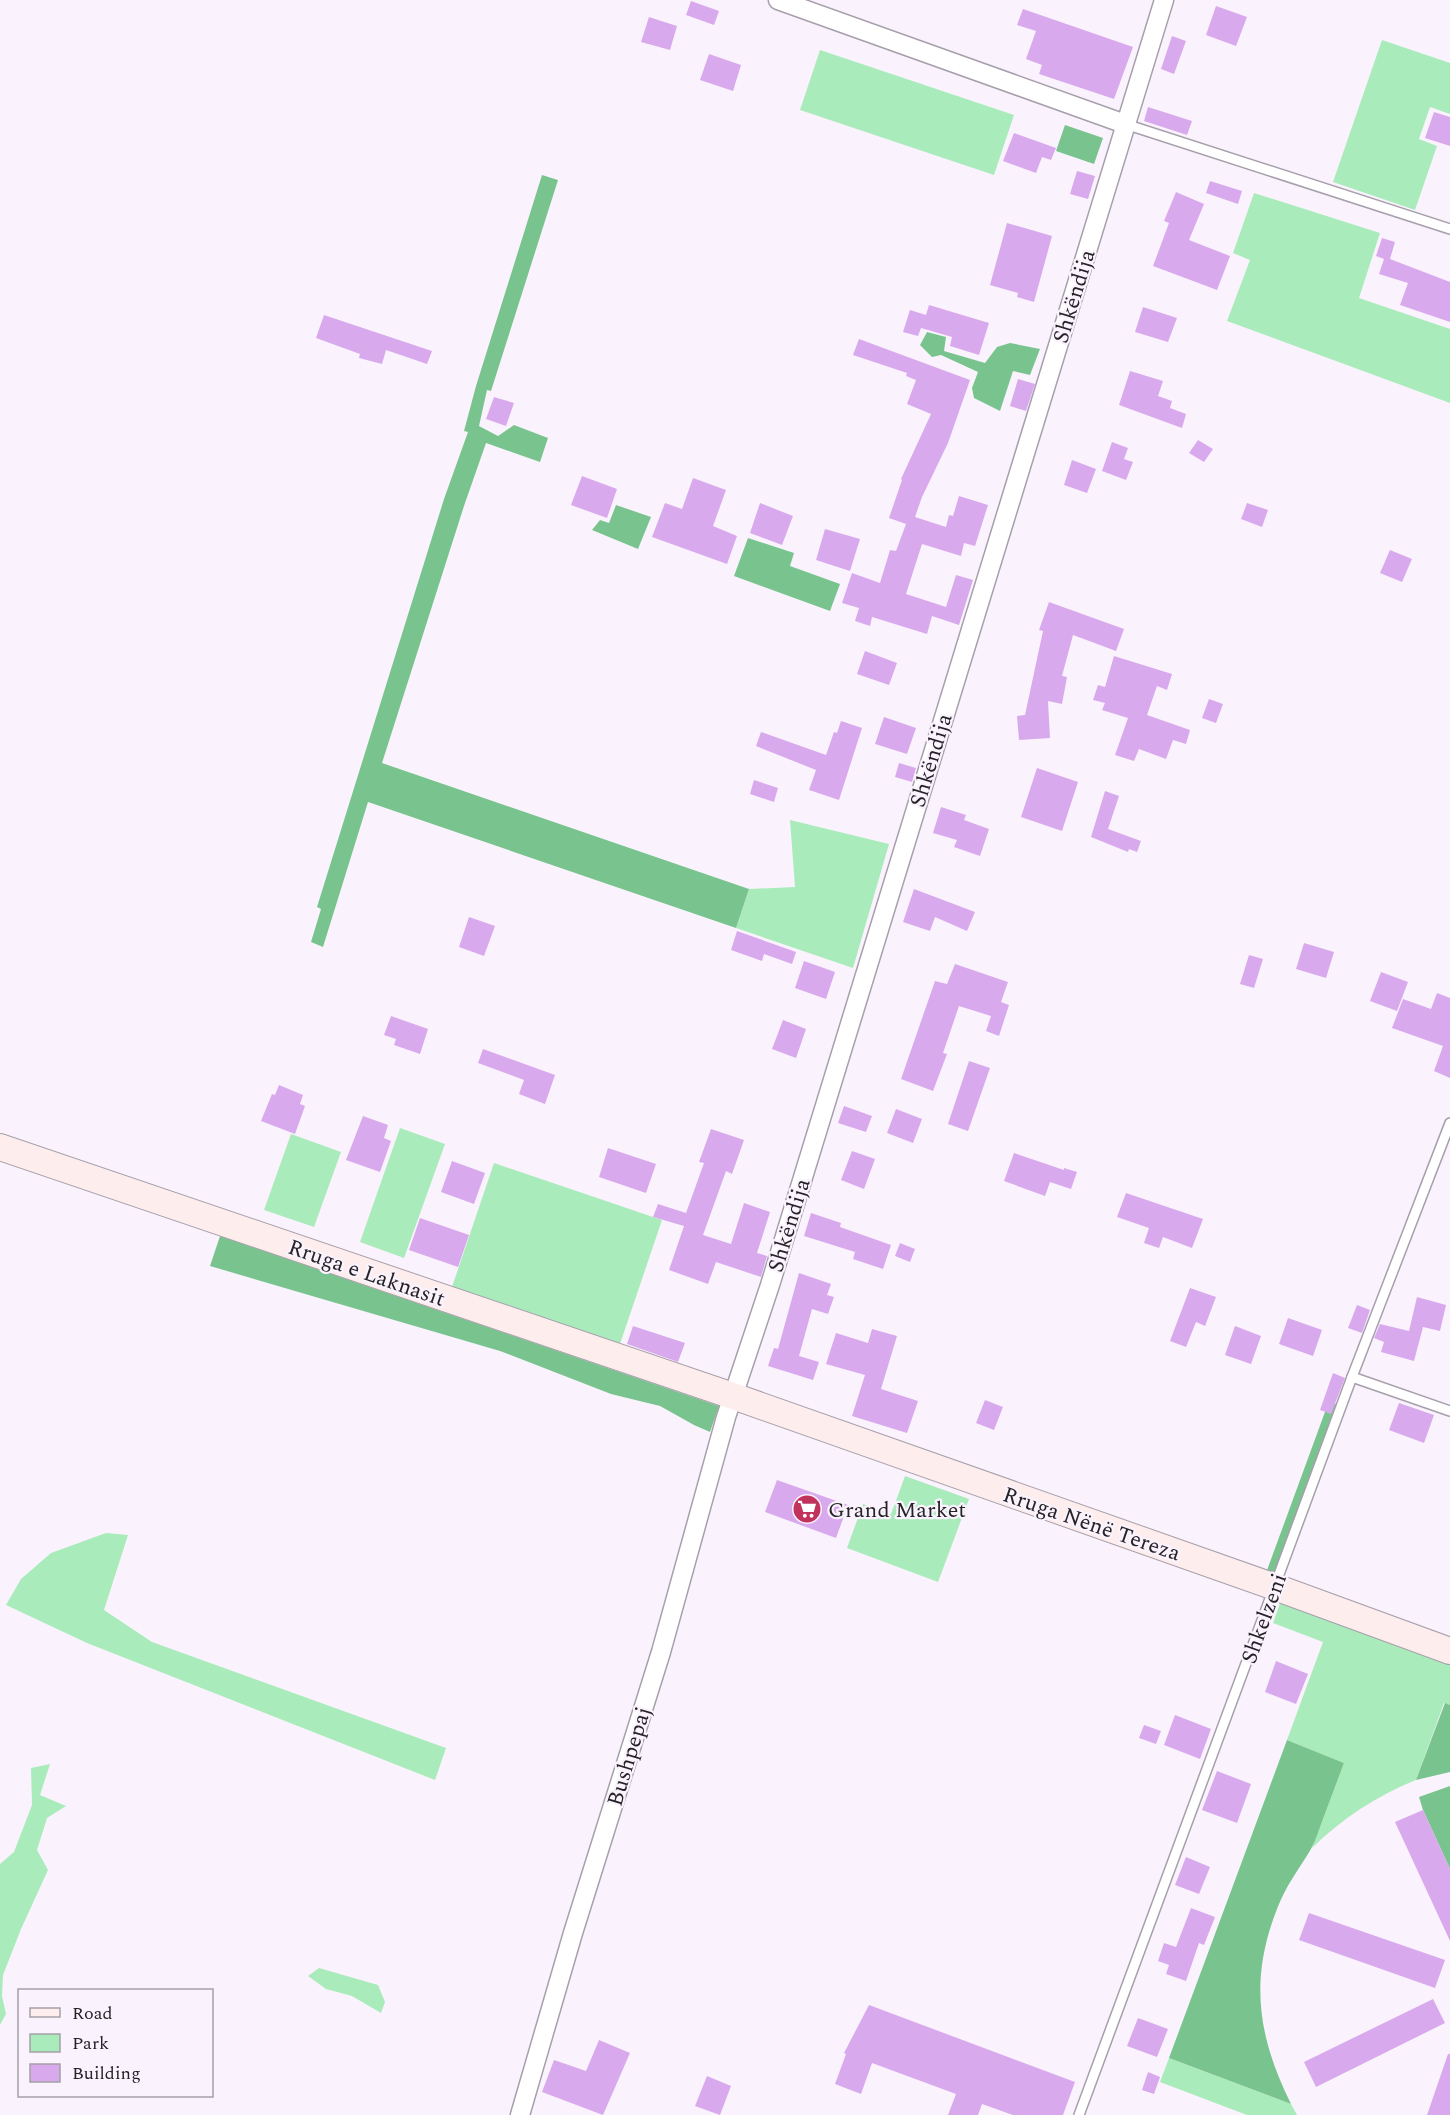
<svg xmlns="http://www.w3.org/2000/svg" width="1450" height="2115" font-family="Spectral,serif">
  <rect width="100%" height="100%" fill="#faf3fd"/>
  <g fill="#aaebbb">
    <path d="M1382 40 1450 63V114L1430 107 1419 139 1437 146 1415 210 1333 182Z"/>
    <path d="M820 50 1014 115 994 175 800 110Z"/>
    <path d="M1254 193 1380 233 1359 298 1450 329V403L1227 321 1250 260 1233 253Z"/>
    <path d="M790 820 889 844 853 968 736 928 749 889 795 887Z"/>
    <path d="M400 1128 445 1144 404 1258 360 1242Z"/>
    <path d="M291 1134 341 1152 314 1227 264 1210Z"/>
    <path d="M494 1163 662 1220 620 1344 452 1287Z"/>
    <path d="M905 1476 969 1499 938 1582 847 1548 863 1504 891 1514Z"/>
    <path d="M106 1533 128 1535 104 1610 152 1642 446 1748 435 1780 87 1643 6 1605 21 1579 51 1553Z"/>
    <path d="M1281 1600 1450 1662V1705L1444 1703 1416 1780C1376 1796 1343 1818 1312 1848L1344 1763 1287 1740 1323 1642 1273 1623Z"/>
    <path d="M50 1764 40 1795 66 1806 47 1818 37 1850 48 1870 21 1929 3 1975 2 1996 6 2014 0 2025V1864L14 1852 32 1805 31 1768Z"/>
    <path d="M319 1968 378 1985 385 2002 381 2013 352 1996 326 1989 308 1976Z"/>
    <path d="M1169 2058 1291 2104 1297 2115H1247L1160 2082Z"/>
  </g>
  <g fill="#79c48e">
    <path d="M1065 125 1103 138 1094 164 1056 151Z"/>
    <path d="M542 175 558 180 491 391 487 390 479 426 498 436 514 425 548 438 540 462 486 443 464 506 382 763 749 889 736 928 368 802 323 947 311 942 321 909 317 907 444 499 468 432 464 431 476 386Z"/>
    <path d="M927 332 946 337 944 351 985 363 997 347 1010 343 1040 349 1030 375 1013 371 1000 411 974 398 972 388 978 372 941 355 932 357 920 345Z"/>
    <path d="M616 505 651 517 638 549 592 530 600 520 609 523Z"/>
    <path d="M748 538 794 553 790 566 840 584 830 611 734 576Z"/>
    <path d="M220 1236 719 1406 710 1432 694 1425 660 1406 611 1394 500 1351 210 1266Z"/>
    <path d="M1329 1401 1336 1404 1275 1574 1264 1577 1030 1494 1031 1487 1266 1573Z"/>
    <path d="M1445 1703 1450 1705V1772L1416 1780Z"/>
    <path d="M1287 1740 1344 1763C1337 1782 1330 1800 1323 1819 1319 1829 1316 1840 1311 1849 1299 1869 1285 1887 1277 1909 1249 1980 1258 2037 1291 2104L1169 2058Z"/>
    <path d="M1450 1786V1869L1423 1810 1419 1797Z"/>
  </g>
  <g fill="#d9a9ed">
    <path d="M691 1 719 11 714 25 686 15Z"/>
    <path d="M1216 6 1247 17 1236 46 1206 35Z"/>
    <path d="M1023 9 1133 47 1114 99 1039 74 1042 65 1026 59 1036 31 1017 25Z"/>
    <path d="M649 17 677 26 670 50 641 42Z"/>
    <path d="M1172 36 1186 41 1174 74 1161 69Z"/>
    <path d="M709 54 741 65 733 91 700 80Z"/>
    <path d="M1148 107 1192 121 1187 135 1144 121Z"/>
    <path d="M1434 112 1450 117V146L1425 138Z"/>
    <path d="M1014 133 1056 148 1051 160 1042 157 1036 173 1003 161Z"/>
    <path d="M1077 171 1095 176 1088 199 1070 194Z"/>
    <path d="M1210 181 1242 191 1238 204 1206 193Z"/>
    <path d="M1176 192 1204 204 1189 240 1230 256 1217 290 1153 266 1169 223 1164 221Z"/>
    <path d="M1007 223 1052 236 1034 302 1017 297 1018 293 990 285Z"/>
    <path d="M1382 238 1395 242 1390 259 1450 282V322L1400 305 1408 283 1379 274 1384 259 1376 256Z"/>
    <path d="M929 305 989 323 979 355 950 346 952 337 921 328 918 336 903 332 910 310 926 315Z"/>
    <path d="M1143 307 1177 318 1168 342 1135 332Z"/>
    <path d="M324 315 432 351 427 364 386 350 382 364 359 358 360 354 316 338Z"/>
    <path d="M859 339 970 380 948 443 922 497 915 517 946 527 949 515 953 516 959 496 988 505 975 546 964 543 961 556 922 544 906 594 946 607 956 575 973 580 959 625 932 616 927 634 872 617 870 626 855 621 859 608 842 603 852 573 880 583 890 550 896 551 906 524 889 518 902 480 901 479 931 414 907 404 916 380 906 376 907 373 853 355Z"/>
    <path d="M1130 371 1163 381 1158 396 1172 401 1170 408 1186 414 1182 428 1119 405Z"/>
    <path d="M1018 379 1035 384 1026 411 1010 406Z"/>
    <path d="M494 397 514 403 506 426 486 419Z"/>
    <path d="M1198 440 1213 449 1204 462 1189 453Z"/>
    <path d="M1112 442 1128 448 1124 459 1133 462 1126 480 1102 471Z"/>
    <path d="M1072 460 1096 469 1087 493 1064 485Z"/>
    <path d="M582 476 617 489 607 518 571 505Z"/>
    <path d="M693 478 726 490 713 526 737 536 727 564 652 537 665 503 682 509Z"/>
    <path d="M760 503 793 516 782 545 750 533Z"/>
    <path d="M1247 503 1268 510 1262 527 1241 519Z"/>
    <path d="M825 529 860 539 850 571 816 560Z"/>
    <path d="M1390 550 1412 559 1402 582 1380 573Z"/>
    <path d="M1049 602 1124 629 1116 651 1073 635 1062 676 1067 677 1062 704 1048 701 1050 738 1019 740 1017 716 1025 715 1043 631 1039 630Z"/>
    <path d="M865 651 897 663 889 685 857 674Z"/>
    <path d="M1114 656 1172 674 1167 690 1157 686 1147 715 1190 730 1186 744 1173 740 1166 759 1139 749 1134 761 1115 755 1128 718 1102 710 1105 703 1093 700 1098 685 1105 687Z"/>
    <path d="M1209 699 1223 704 1216 723 1202 718Z"/>
    <path d="M884 717 916 728 907 754 875 744Z"/>
    <path d="M841 721 862 728 839 800 809 790 816 770 756 746 761 732 826 755 834 732 837 733Z"/>
    <path d="M899 763 916 768 912 782 895 777Z"/>
    <path d="M1037 768 1078 782 1062 831 1021 817Z"/>
    <path d="M754 780 778 788 774 802 750 794Z"/>
    <path d="M1105 791 1119 796 1108 829 1141 841 1137 852 1129 849 1128 852 1091 837Z"/>
    <path d="M941 807 966 815 964 820 989 829 980 856 954 847 957 840 933 833Z"/>
    <path d="M914 889 975 912 967 931 935 917 930 931 903 922Z"/>
    <path d="M469 917 495 926 484 956 459 947Z"/>
    <path d="M737 931 796 952 792 964 764 954 762 961 731 950Z"/>
    <path d="M1304 943 1334 952 1326 978 1296 969Z"/>
    <path d="M1249 955 1263 959 1254 988 1240 984Z"/>
    <path d="M804 961 835 972 826 999 795 988Z"/>
    <path d="M955 964 1008 982 1001 1002 1009 1005 999 1036 986 1031 991 1016 959 1006 943 1053 947 1054 933 1091 901 1079 935 981 947 984Z"/>
    <path d="M1381 972 1408 982 1397 1011 1370 1001Z"/>
    <path d="M1437 993 1450 998V1078L1434 1071 1443 1046 1392 1028 1403 999 1431 1009Z"/>
    <path d="M391 1016 428 1029 420 1054 394 1045 396 1039 384 1035Z"/>
    <path d="M783 1020 806 1029 796 1058 772 1049Z"/>
    <path d="M483 1049 555 1075 545 1104 519 1094 524 1080 478 1063Z"/>
    <path d="M969 1061 990 1068 968 1131 948 1124Z"/>
    <path d="M279 1085 303 1095 300 1104 305 1106 295 1134 261 1121 272 1094 275 1095Z"/>
    <path d="M844 1106 872 1116 866 1132 838 1123Z"/>
    <path d="M896 1109 922 1119 913 1143 887 1133Z"/>
    <path d="M363 1116 388 1125 384 1138 391 1141 380 1172 346 1160Z"/>
    <path d="M711 1129 744 1140 732 1174 726 1171 703 1235 731 1244 744 1203 770 1212 757 1253 767 1256 761 1277 716 1262 708 1284 669 1270 684 1226 653 1217 658 1204 686 1213 704 1163 699 1162Z"/>
    <path d="M608 1148 656 1164 646 1193 599 1177Z"/>
    <path d="M852 1151 875 1159 864 1189 841 1180Z"/>
    <path d="M1014 1153 1064 1170V1168L1077 1172 1071 1189 1050 1182 1045 1196 1004 1181Z"/>
    <path d="M452 1161 485 1173 474 1204 441 1192Z"/>
    <path d="M1126 1193 1203 1219 1192 1248 1163 1237 1159 1248 1144 1243 1149 1228 1117 1217Z"/>
    <path d="M811 1213 841 1223 840 1227 891 1245 883 1269 853 1259 855 1252 804 1236Z"/>
    <path d="M420 1218 469 1235 458 1267 409 1250Z"/>
    <path d="M900 1243 915 1249 910 1262 895 1256Z"/>
    <path d="M799 1273 831 1284 827 1295 834 1297 828 1314 812 1309 799 1356 819 1362 813 1380 768 1366 774 1348 778 1349Z"/>
    <path d="M1190 1288 1216 1297 1205 1326 1196 1322 1186 1347 1170 1341Z"/>
    <path d="M1417 1297 1446 1305 1440 1331 1423 1327 1414 1361 1381 1352 1384 1342 1374 1338 1380 1324 1409 1331Z"/>
    <path d="M1357 1305 1370 1310 1362 1333 1348 1328Z"/>
    <path d="M1288 1318 1322 1330 1313 1356 1279 1344Z"/>
    <path d="M633 1326 685 1343 678 1362 627 1344Z"/>
    <path d="M1235 1326 1261 1336 1251 1364 1225 1355Z"/>
    <path d="M872 1329 897 1336 881 1389 918 1401 907 1433 852 1416 865 1375 826 1364 836 1333 868 1343Z"/>
    <path d="M1333 1373 1345 1378 1331 1414 1320 1410Z"/>
    <path d="M985 1400 1003 1407 994 1430 976 1423Z"/>
    <path d="M1399 1403 1434 1415 1424 1443 1389 1430Z"/>
    <path d="M777 1480 848 1505 836 1538 765 1512Z"/>
    <path d="M1276 1661 1308 1674 1296 1704 1265 1692Z"/>
    <path d="M1175 1715 1211 1729 1200 1759 1164 1745Z"/>
    <path d="M1144 1725 1161 1731 1156 1744 1139 1738Z"/>
    <path d="M1217 1771 1251 1784 1237 1823 1202 1810Z"/>
    <path d="M1423 1810 1450 1869V1941L1395 1822Z"/>
    <path d="M1186 1857 1210 1867 1199 1894 1175 1885Z"/>
    <path d="M1191 1908 1215 1917 1204 1945 1199 1943 1186 1981 1166 1974 1169 1965 1158 1961 1164 1943 1176 1947Z"/>
    <path d="M1309 1913 1445 1960 1435 1988 1299 1940Z"/>
    <path d="M1433 1999 1445 2023 1316 2087 1304 2062Z"/>
    <path d="M869 2005 1075 2082 1063 2115H1013L982 2104 978 2115H948L956 2094 872 2063 861 2094 835 2084 846 2054 844 2053Z"/>
    <path d="M1138 2018 1168 2029 1157 2057 1127 2046Z"/>
    <path d="M599 2040 630 2053 603 2115 542 2092 554 2060 586 2071Z"/>
    <path d="M1448 2054H1450V2115H1427Z"/>
    <path d="M1148 2072 1160 2077 1154 2094 1142 2090Z"/>
    <path d="M707 2076 731 2086 720 2115 695 2106Z"/>
  </g>
  <g fill="none" stroke-linecap="round" stroke-linejoin="round">
    <g stroke="#a79fab" stroke-width="12">
      <g id="service">
        <path d="M1125 124 1450 229"/>
        <path d="M1352 1377 1450 1411"/>
        <path d="M1079 2115 1352 1377 1450 1123"/>
      </g>
    </g>
    <g stroke="#a79fab" stroke-width="21">
      <g id="minor">
        <path d="M778 0 1125 124"/>
        <path d="M520 2115 573 1933 661 1652 726 1417 770 1285 1164 0"/>
      </g>
    </g>
    <g stroke="#a79fab" stroke-width="28">
      <path id="secondary" d="M0 1147 733 1396 1275 1587 1450 1651"/>
    </g>
    <use href="#service" stroke="#fff" stroke-width="9"/>
    <use href="#minor" stroke="#fff" stroke-width="18"/>
    <use href="#secondary" stroke="#fdeeed" stroke-width="26"/>
  </g>
  <defs>
    <g id="supermarket-disc" transform="scale(1.5)"><circle r="9.5" fill="#c1335d" stroke="#faf3fd"/><path d="M-6-5.5h2.5l.6 2H6L4.5 2H-2.5L-4.4-4H-6ZM-1.5 3.2a1.3 1.3 0 1 0 .1 0ZM3 3.2a1.3 1.3 0 1 0 .1 0Z" fill="#fff"/></g>
  </defs>
  <g fill-rule="evenodd">
    <use href="#supermarket-disc" x="807" y="1509"/>
  </g>
  <g text-anchor="middle" stroke-width="4.5" stroke-linejoin="round" paint-order="stroke">
    <g font-size="22" fill="#262327" stroke="#faf3fd">
      <text transform="translate(1073 296) rotate(-73)" y="8">Shkëndija</text>
      <text transform="translate(930 760) rotate(-73)" y="8">Shkëndija</text>
      <text transform="translate(788 1225) rotate(-73)" y="8">Shkëndija</text>
      <text transform="translate(367 1272) rotate(19)" y="8">Rruga e Laknasit</text>
      <text transform="translate(1092 1523) rotate(19)" y="8">Rruga Nënë Tereza</text>
      <text transform="translate(1263 1618) rotate(-70)" y="8">Shkelzeni</text>
      <text transform="translate(628 1756) rotate(-73)" y="8">Bushpepaj</text>
    </g>
    <g font-size="22" fill="#262327" stroke="#faf3fd" text-anchor="start">
      <text x="828" y="1517">Grand Market</text>
    </g>
  </g>
  <rect x="18" y="1989" width="195" height="108" fill="#faf3fd" stroke="#a5a0a7" stroke-width="1.5"/>
  <rect x="30" y="2008" width="30" height="9" fill="#fdeeed" stroke="#a5a0a7" stroke-width="1.5"/>
  <text x="72" y="2019" font-size="18" fill="#262327">Road</text>
  <rect x="30" y="2034" width="30" height="18" fill="#aaebbb" stroke="#a5a0a7" stroke-width="1.5"/>
  <text x="72" y="2049" font-size="18" fill="#262327">Park</text>
  <rect x="30" y="2064" width="30" height="18" fill="#d9a9ed" stroke="#a5a0a7" stroke-width="1.5"/>
  <text x="72" y="2079" font-size="18" fill="#262327">Building</text>
</svg>
